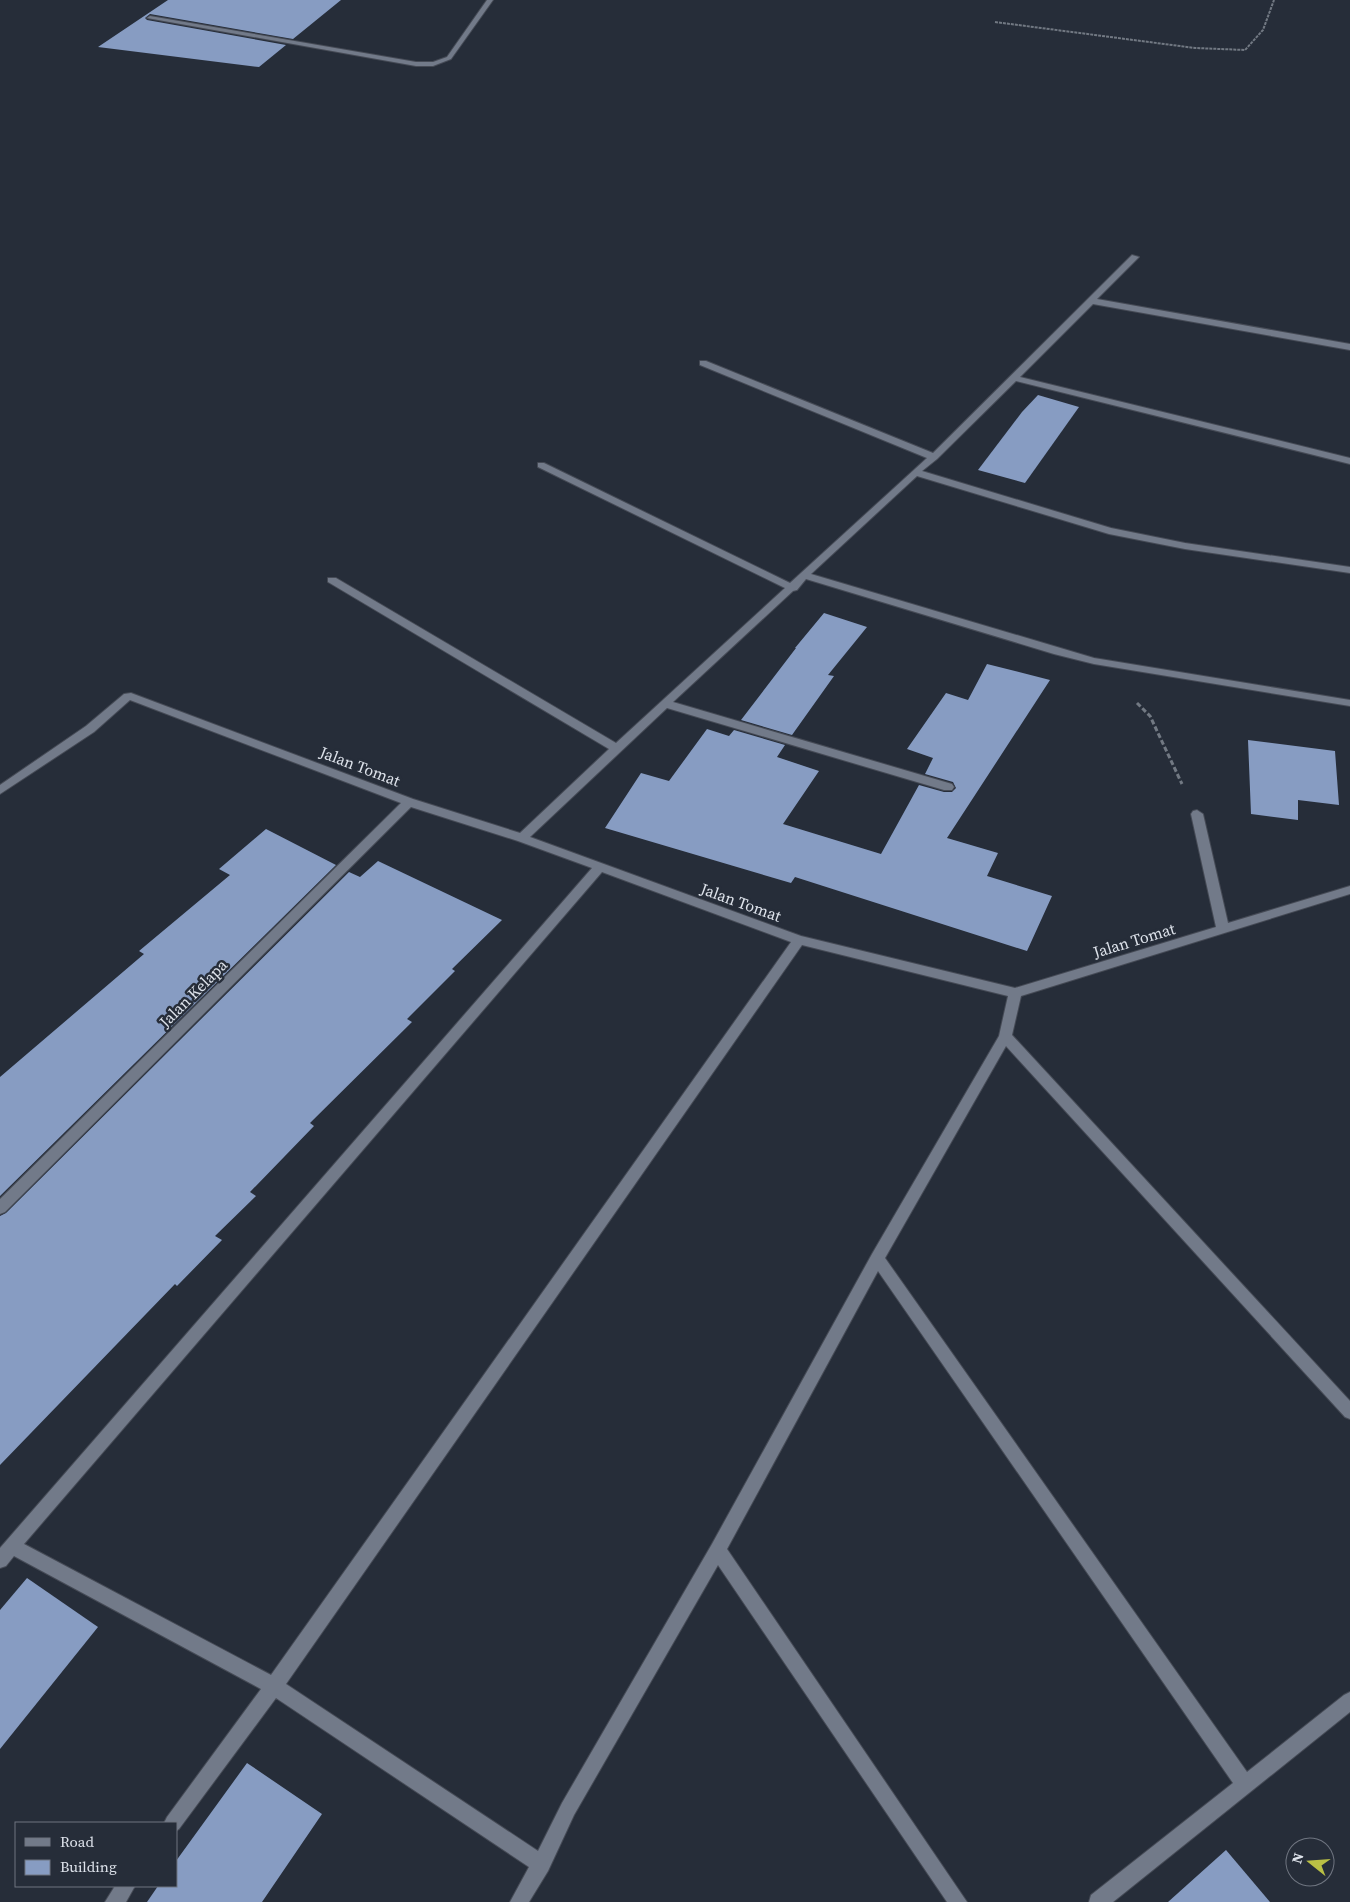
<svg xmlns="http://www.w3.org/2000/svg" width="1350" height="1902" font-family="'Source Serif 4',serif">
  <rect width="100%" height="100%" fill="#262d39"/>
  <g fill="#879cc2">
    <path d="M168 0H341L293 39 150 14 145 18 147 20 286 45 259 67 98 47Z"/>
    <path d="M1038 395 1079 407 1025 483 978 470 1022 412Z"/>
    <path d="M824 613 867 627 828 675 834 676 792 735 741 720 796 648H795Z"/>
    <path d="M987 664 1050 680 947 838 998 853 987 876 1052 896 1027 951 795 877 791 883 605 828 641 773 669 781 707 729 729 736 734 730 785 745 777 757 819 771 783 824 881 854 919 785 944 792H952L956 788 953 782 925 774 933 758 907 749 946 693 968 700Z"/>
    <path d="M1248 740 1335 751 1339 805 1298 800V820L1251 814Z"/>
    <path d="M266 829 336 865 0 1196V1077L144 954 139 951 230 875 219 869Z"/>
    <path d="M378 861 502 920 452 969 455 971 407 1019 412 1022 310 1123 314 1126 250 1192 256 1196 215 1236 222 1240 177 1286 175 1284 0 1465V1216L6 1213 349 872 360 877Z"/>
    <path d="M27 1578 98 1627 0 1749V1610Z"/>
    <path d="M247 1763 322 1814 262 1902H147L158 1886H176V1861Z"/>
    <path d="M1226 1850 1270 1902H1168Z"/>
  </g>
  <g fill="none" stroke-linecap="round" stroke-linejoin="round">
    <g stroke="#454a55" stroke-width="2">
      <path id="lane" d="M487 0H493L451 59 433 66H416L147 18 150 16 416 62H433L447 57Z"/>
    </g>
    <g stroke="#454a55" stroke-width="2">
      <g id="street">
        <path d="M1132 255 1139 257 1097 299 1350 344V350L1093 304 1020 377 1350 458V464L1016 381 937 459 922 471 1111 528 1185 543 1350 567V573L1185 549 1109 534 917 476 811 574 1094 658 1350 700V706L1094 664 1054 654 806 579 797 590 793 591 673 702 952 784 954 787 952 790H944L667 708 530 837 801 936 1015 988 1216 927 1191 814 1193 811 1197 810 1203 814 1228 923 1350 886V894L1021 996 1012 1035 1350 1401V1419L1345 1417 1006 1046 885 1258 1247 1772 1344 1695 1350 1692V1712L1113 1902H1089L1091 1895 1233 1783 878 1271 727 1549 967 1902H947L718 1565 574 1815 548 1871 529 1902H510L529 1867 276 1698 179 1829 176 1831V1823H164L167 1817 261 1689 14 1556 6 1566 0 1568V1548L592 868 518 841 411 807 5 1212 0 1214V1199L401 803 130 700 94 732 0 794V785L86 726 124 694 131 693 413 799 520 833 609 749 328 582V578H336L616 743 785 588 538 467V463H544L790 583 927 458 700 365V361H706L933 453ZM602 872 791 942 271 1675 24 1544ZM802 945 1008 996 999 1036 872 1254 712 1544 562 1803 538 1851 286 1684Z"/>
        <path d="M115 1886H135L126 1902H105Z"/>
      </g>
    </g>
    <path stroke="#727983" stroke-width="2" stroke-dasharray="3 1" stroke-linecap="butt" d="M995 22 1195 48 1245 50 1263 30 1274 0"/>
    <path stroke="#727983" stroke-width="3" stroke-dasharray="5 2.5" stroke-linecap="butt" d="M1137 703 1150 716 1182 784"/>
    <use href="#lane" fill="#727a89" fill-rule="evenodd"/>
    <use href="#street" fill="#727a89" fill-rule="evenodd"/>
  </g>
  <g text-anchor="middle" stroke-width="5" stroke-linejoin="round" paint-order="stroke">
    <g font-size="16" fill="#dde2ea" stroke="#262d39">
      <text transform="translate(360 766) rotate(21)" y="6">Jalan Tomat</text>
      <text transform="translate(741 902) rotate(20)" y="6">Jalan Tomat</text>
      <text transform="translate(1134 940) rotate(-17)" y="6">Jalan Tomat</text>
      <text transform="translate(193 993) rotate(-45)" y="6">Jalan Kelapa</text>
    </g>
  </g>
  <rect x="15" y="1822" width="162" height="65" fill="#262d39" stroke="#6f7580"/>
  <rect x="25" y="1838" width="25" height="8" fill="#727a89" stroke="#6f7580"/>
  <text x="60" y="1847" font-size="15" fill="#dde2ea">Road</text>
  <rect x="25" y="1860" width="25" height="15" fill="#879cc2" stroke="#6f7580"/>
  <text x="60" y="1872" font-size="15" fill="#dde2ea">Building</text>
  <g transform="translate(1310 1862) rotate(287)"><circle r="24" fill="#262d39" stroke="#6f7580"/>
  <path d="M0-4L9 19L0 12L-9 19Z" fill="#bac045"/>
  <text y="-8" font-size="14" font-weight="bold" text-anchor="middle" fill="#dde2ea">N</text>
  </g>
</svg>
